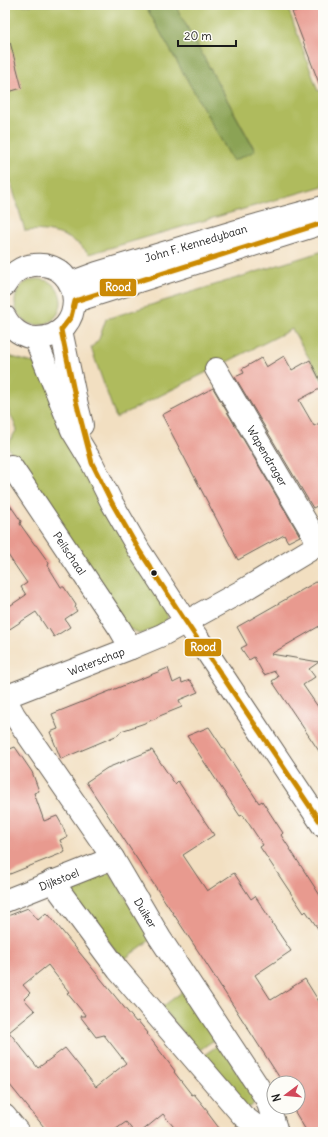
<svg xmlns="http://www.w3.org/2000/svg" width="328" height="1137" font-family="Delius,sans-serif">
  <rect width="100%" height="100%" fill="#fdfcf7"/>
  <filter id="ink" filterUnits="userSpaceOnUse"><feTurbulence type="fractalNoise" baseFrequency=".025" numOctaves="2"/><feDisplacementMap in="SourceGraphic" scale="8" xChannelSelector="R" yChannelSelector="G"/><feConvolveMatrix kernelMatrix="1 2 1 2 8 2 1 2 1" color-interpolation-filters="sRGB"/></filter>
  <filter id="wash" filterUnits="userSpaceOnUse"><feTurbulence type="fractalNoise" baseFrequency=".012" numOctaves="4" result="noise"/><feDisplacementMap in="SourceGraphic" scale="16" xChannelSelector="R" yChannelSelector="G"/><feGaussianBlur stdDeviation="0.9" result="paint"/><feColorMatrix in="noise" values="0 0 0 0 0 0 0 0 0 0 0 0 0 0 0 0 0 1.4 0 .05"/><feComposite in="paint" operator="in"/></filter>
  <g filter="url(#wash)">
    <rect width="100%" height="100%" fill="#f2dfc1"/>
    <g fill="#afbb5d" stroke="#666c3c">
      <path d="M5 5H145L233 161 255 150 175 5H287L318 91 323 89V186L89 254C85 250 82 246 77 243 62 232 43 229 25 231L5 162Z"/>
      <path d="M323 251V382L292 329 116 418 91 348 99 339 106 319Z"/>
      <circle cx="38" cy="302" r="23"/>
      <path d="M5 354 12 357 37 364 165 608 168 618 163 624 142 634 127 628 7 446 17 429 5 403Z"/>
      <path d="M106 867 153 938 123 960 66 887Z"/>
      <path d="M186 989 217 1038 198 1051 162 1007Z"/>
      <path d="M221 1043 255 1101 252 1106 247 1108 200 1058Z"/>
    </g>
    <path fill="#8ba354" stroke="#546038" d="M145 5H175L255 151 233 161Z"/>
    <g id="blocks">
      <g fill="#e89a8f" fill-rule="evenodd">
        <path d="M293 5H323V90L322 91 292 12 296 11Z"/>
        <path d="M10 42 22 88 5 93V43Z"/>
        <path d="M284 356 292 370 310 360 323 386V387L299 400 314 426 323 421V503L313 508 235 377 244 373 242 369 261 358 266 367Z"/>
        <path d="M213 388 300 536 288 542 284 535 238 560 162 415Z"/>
        <path d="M5 498 21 521 20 524 35 545H36L49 563 48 566 61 587H64L76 605 75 608 77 611 65 619 70 627 54 637 49 629 48 630 36 612 5 632V609L26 595 21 587 27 583 8 555 6 559H5Z"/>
        <path d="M323 578V624L271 654 319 662 309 669 315 677 303 685 323 714V757L272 681 278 677 275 671 264 675 254 657 249 660 241 648 247 645 237 627Z"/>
        <path d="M168 668 173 683 181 679 182 683 190 680 198 692 179 700 182 707 157 717V718L142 724 121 731 118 735 61 759 50 732 58 729 52 714Z"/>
        <path d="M209 727 259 803 262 801 283 833 281 835 323 900V936L306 911 304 913 260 847 263 845 243 815 240 816 187 736Z"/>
        <path d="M15 747 32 772 39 791 34 793 44 821 57 816 61 823 67 837 60 840 65 852 5 876V751Z"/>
        <path d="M152 750 175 784 178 781 214 835 183 855 207 891 234 873 251 899 255 896 273 923H272L291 951 255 975 271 1000 305 979 323 1008V1132H307L292 1107H298V1083H283L200 954 86 782 107 768Z"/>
        <path d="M28 908 38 920 46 913 48 916 49 915 136 1022 138 1021 148 1033 147 1034 175 1071 174 1072 192 1095 194 1094 208 1111 207 1112 222 1132H178L163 1114 141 1132H134L126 1122 112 1132H48L5 1079V917ZM48 965 69 992 67 993 86 1016H80L96 1037 104 1035 126 1063 96 1087 65 1048 38 1068 9 1032 35 1011 24 999 30 993 23 985Z"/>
      </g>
    </g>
  </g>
  <g filter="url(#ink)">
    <use href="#blocks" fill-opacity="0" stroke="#676056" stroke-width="1"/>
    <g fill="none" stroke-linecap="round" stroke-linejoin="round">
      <g stroke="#676056" stroke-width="24">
        <g id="minor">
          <path d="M61 330 76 401 82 425"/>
          <path d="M35 338 72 430 92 463 112 503 139 550 186 622 199 640 323 826"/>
          <path id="s1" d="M216 369 319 544"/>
          <path id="s2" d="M5 469 11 466 120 629 131 648"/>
          <path id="s3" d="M5 697 131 648 162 635 242 591 323 542"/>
          <path id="s4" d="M5 698 14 715 113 858 160 938 267 1100 277 1132"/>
          <path d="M52 881 118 970 153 1011 243 1116 264 1132"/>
          <path id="s5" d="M5 901 113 858"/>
          <path d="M5 1116 18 1132"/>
        </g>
      </g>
      <g stroke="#676056" stroke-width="24">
        <g id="major">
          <path id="s6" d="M70 283 97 273 250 227 323 207"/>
          <path d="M5 285C11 274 21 266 34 265 84 260 89 337 37 338 23 338 11 329 5 317"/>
          <path d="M75 301 323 223"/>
        </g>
      </g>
      <use href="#minor" stroke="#fff" stroke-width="22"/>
      <use href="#major" stroke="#fff" stroke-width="22"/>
      <g stroke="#fdfcf7" stroke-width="8">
        <path id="bus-1" d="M323 223 75 301 71 317 61 330 76 401 92 463 112 503 139 550 186 622 323 826"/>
      </g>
      <use href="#bus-1" stroke="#cb8a06" stroke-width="5"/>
    </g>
  </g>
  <circle fill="#1c1c1c" stroke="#fdfcf7" stroke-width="1.5" cx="154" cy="573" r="3.5"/>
  <g text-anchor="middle" stroke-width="3.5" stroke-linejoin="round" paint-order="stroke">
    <g font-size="11" fill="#1c1c1c" stroke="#fdfcf7">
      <text dy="4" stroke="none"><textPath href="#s6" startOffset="132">John F. Kennedybaan</textPath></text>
      <text dy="4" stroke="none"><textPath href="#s1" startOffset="101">Wapendrager</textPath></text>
      <text dy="4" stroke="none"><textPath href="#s2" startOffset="112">Peilschaal</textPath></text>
      <text dy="4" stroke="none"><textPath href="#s3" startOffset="98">Waterschap</textPath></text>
      <text dy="4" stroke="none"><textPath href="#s5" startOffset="58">Dijkstoel</textPath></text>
      <text dy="4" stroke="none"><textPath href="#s4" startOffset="257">Duiker</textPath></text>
    </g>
  </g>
  <g stroke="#fdfcf7" stroke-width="1.5">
    <rect x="99" y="278" width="38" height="19" rx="4" fill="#cb8a06"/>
    <rect x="184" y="638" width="38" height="19" rx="4" fill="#cb8a06"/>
  </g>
  <g font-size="11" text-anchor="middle" font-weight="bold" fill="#fff">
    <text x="118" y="291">Rood</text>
    <text x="203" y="651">Rood</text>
  </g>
  <rect width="328" height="1137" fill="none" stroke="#fdfcf7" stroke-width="20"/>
  <g transform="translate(286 1095) rotate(254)"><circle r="19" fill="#fdfcf7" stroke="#a3a29f"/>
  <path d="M0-3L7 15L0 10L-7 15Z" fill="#d1495b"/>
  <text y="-6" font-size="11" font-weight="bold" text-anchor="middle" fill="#1c1c1c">N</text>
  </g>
  <path d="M178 40v6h58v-6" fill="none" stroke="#1c1c1c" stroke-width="2"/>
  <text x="184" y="40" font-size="12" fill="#1c1c1c" stroke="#fdfcf7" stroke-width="3" paint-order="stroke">20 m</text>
</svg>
